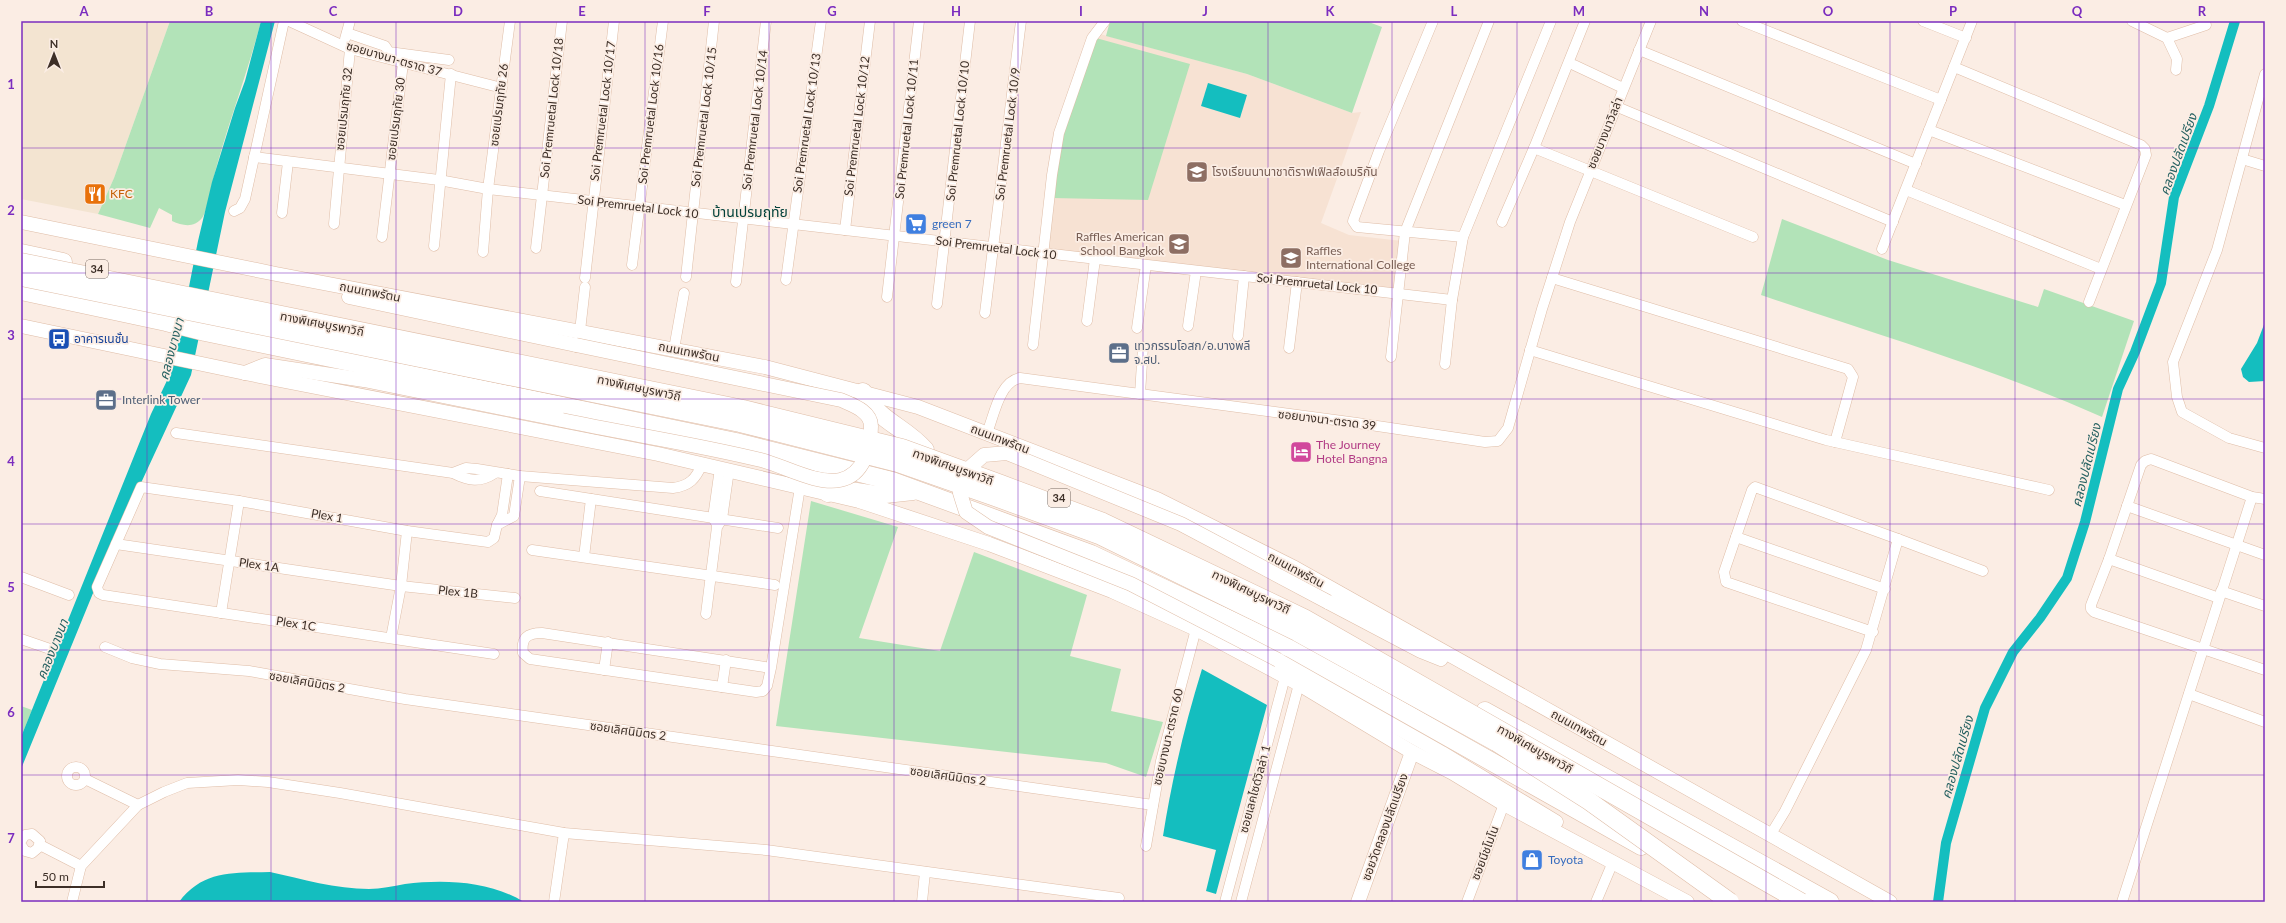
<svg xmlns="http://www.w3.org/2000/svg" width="2286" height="923" font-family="Lato,'Noto Sans Thai',sans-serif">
  <rect width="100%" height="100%" fill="#fbede4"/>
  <path fill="#f3e4d1" d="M21 21H170L114 178 98 214 21 199Z"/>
  <path fill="#f7e2d3" d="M1100 34 1247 74 1352 113 1361 112 1321 223 1349 235 1402 241 1397 293 1044 250 1053 194 1091 40Z"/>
  <g fill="#b2e3b8">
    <path d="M170 21H261C247 75 227 126 213 180 211 188 207 212 202 218 194 228 183 226 172 221V215L159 208 150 228 98 214 114 178Z"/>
    <path d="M1110 21H1366L1382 27 1352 113 1247 74 1106 36Z"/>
    <path d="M1096 38 1190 64 1148 200 1052 198 1055 157Z"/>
    <path d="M1782 219 1888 260 2038 307 2044 289 2134 321 2102 417C1992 368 1875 334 1761 295Z"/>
    <path d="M811 501 898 527 859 638 940 651 974 552 1087 595 1070 656 1121 669 1111 711 1163 722 1146 777 1106 763 776 726Z"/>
    <path d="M21 706 32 710 21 737Z"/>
  </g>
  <g fill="#14bebf">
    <path d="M261 21H275L225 212 191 375 116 537 21 769V737L151 414 173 368 198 241 212 182 235 108 245 81Z"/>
    <path d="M1208 83 1247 95 1240 118 1201 106Z"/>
    <path d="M2265 322V381L2249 382 2243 377 2241 369 2257 343Z"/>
    <path d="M1202 669 1267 705 1216 894 1206 891 1216 850 1163 836C1172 779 1185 724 1202 669Z"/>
    <path d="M270 872C302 879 336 889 369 889 381 889 393 886 405 884 444 879 490 881 524 902H179C203 870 233 873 270 872Z"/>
  </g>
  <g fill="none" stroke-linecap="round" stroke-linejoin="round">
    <path stroke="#14bebf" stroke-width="10" d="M1938 902 1946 843 1985 708 2013 652 2040 618 2067 578 2085 522 2118 389 2135 352 2161 283 2174 197 2209 106 2235 21"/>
    <g stroke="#dfbda7" stroke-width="11">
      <g id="street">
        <path d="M289 21 350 49 502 88"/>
        <path d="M1433 21 1379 151 1353 221 1357 227 1463 237"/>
        <path d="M1742 21 1941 100"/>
        <path d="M1923 21 1966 38"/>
        <path d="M2132 21 2167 38 2206 25"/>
        <path d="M347 33 385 46 389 52 449 60"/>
        <path d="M2167 38 2177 59 2176 70"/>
        <path d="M345 39 350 21"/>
        <path d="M1639 50 1916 164"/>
        <path d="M1574 65 1623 88"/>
        <path d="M1954 67 2141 145 2145 149 2146 155 2089 302"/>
        <path d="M2265 74 2217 250 2173 362 2177 397 2182 412 2229 438 2265 448"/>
        <path d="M1615 106 1893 222"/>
        <path d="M1929 130 2125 205"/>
        <path d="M1534 148 1753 237"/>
        <path d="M254 157 439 180 488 189 1452 300"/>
        <path d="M2242 159 2265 166"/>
        <path d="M1906 190 2101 269"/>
        <path d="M234 211 240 208 245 199 284 21"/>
        <path d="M282 213 288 162"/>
        <path d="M1502 222 1534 148 1585 21"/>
        <path d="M334 224 350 49"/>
        <path d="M845 230 870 21"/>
        <path d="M382 237 403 63"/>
        <path d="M434 246 451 74"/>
        <path d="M536 248 562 21"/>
        <path d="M1882 249 1972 21"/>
        <path d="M483 252 488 189 510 21"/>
        <path d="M632 265 663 21"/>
        <path d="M686 277 714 21"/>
        <path d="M585 278 614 21"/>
        <path d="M1552 278 1848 369 1853 377 1835 442"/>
        <path d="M786 280 821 21"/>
        <path d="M736 282 766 21"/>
        <path d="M887 297 919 21"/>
        <path d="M937 304 970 21"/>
        <path d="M985 313 1021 21"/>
        <path d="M1087 321 1095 259"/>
        <path d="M1188 326 1196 271"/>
        <path d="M1137 328 1146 265"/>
        <path d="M580 331 585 287"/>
        <path d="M1238 336 1244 276"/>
        <path d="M1033 345 1052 175 1059 133 1092 38 1105 21"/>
        <path d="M1289 348 1297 282"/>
        <path d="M674 349 684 293"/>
        <path d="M1530 350 1826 440 2049 490"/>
        <path d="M1391 357 1405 232 1489 21"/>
        <path d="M1445 364 1452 300 1463 237 1551 21"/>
        <path d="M1140 394 1143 347"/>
        <path d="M176 433 453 473C469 481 480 483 495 473"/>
        <path d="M987 433C994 416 999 382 1020 378L1357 423 1485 442 1498 441 1508 428 1542 309 1570 222 1651 21"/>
        <path d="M453 473 466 468 477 469 520 476 673 488C689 486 696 479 702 464"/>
        <path d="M540 491 778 528"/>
        <path d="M2127 506 2265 555"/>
        <path d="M716 523 713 518 720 468"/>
        <path d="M497 525 514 516 520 476"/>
        <path d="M1736 537 1885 589"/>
        <path d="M1898 539 1983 571"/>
        <path d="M116 544 401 586 515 598"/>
        <path d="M532 550 775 585"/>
        <path d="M584 557 591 499"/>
        <path d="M2109 559 2141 465 2145 461 2151 459 2252 497 2265 499"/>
        <path d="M21 577 69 595"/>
        <path d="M2221 591 2265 606"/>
        <path d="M2219 598 2109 559 2091 605V609L2094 612 2265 670"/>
        <path d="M221 613 239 501"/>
        <path d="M706 614 717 527 722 519 729 470"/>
        <path d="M391 638 401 586 407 531"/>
        <path d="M21 639 50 649"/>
        <path d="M105 647 132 658 160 664 249 671 405 699 1153 805"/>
        <path d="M494 654 103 595 99 593 97 587 141 487 239 501 407 531 488 542 494 538 497 525 502 515 508 474"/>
        <path d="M771 668 542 633C527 633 521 638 523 653L530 659 756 692 763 691 767 686 771 668 800 487"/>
        <path d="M604 670 608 642"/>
        <path d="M722 687 726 660"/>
        <path d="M2189 694 2265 722"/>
        <circle cx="76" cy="776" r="9"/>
        <path d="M85 779 138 805"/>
        <path d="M1771 834 1785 811 1866 650 1898 539 1755 487 1752 490 1724 572 1726 582 1873 632"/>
        <path d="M21 841 25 835 32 834 40 841 38 848 32 853 25 851 21 845"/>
        <path d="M40 845 81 866"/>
        <path d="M1146 846 1161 761 1196 629"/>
        <path d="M72 902 81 866 138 805 164 792 187 783 238 780 268 782 340 793 564 833 766 850 1119 898"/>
        <path d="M554 902 564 833"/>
        <path d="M922 902 925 872"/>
        <path d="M1225 902 1285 677"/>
        <path d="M1241 902 1299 684"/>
        <path d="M1467 902 1504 804"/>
        <path d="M1596 902 1613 862"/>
        <path d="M2122 902 2252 497"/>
      </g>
    </g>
    <g stroke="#dfbda7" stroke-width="15">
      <g id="secondary">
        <path d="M21 222 276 274 765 367 918 407 1157 499 1295 568 1890 902"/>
        <path d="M349 297 576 345"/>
        <path d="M21 326 245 373 658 454 859 501 989 544 1112 591 1196 629 1299 684 1412 752 1453 773 1504 804 1687 902"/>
        <path d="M245 373 265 365 364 380 562 420"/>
        <path d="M1328 602 1421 651 1441 659"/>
        <path d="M1278 660 1442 753 1556 822"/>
        <path d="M1358 902 1412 752"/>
      </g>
    </g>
    <g stroke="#dfbda7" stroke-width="19">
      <g id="highway">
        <path d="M21 253 63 262"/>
        <path d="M21 291 166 322 205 332 736 442 892 481 1091 554 1290 648 1641 846"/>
        <path d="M863 392C879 422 904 426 925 450"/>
        <path d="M828 493 837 489 876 495 913 491"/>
        <path d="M1485 711 1830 902"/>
      </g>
    </g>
    <use href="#street" stroke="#fff" stroke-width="10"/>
    <use href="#secondary" stroke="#fff" stroke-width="14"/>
    <use href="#highway" stroke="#fff" stroke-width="18"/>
    <g stroke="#dfbda7" stroke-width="15" stroke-linecap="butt">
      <g id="secondary-bridge">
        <path d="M562 420C628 434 696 444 761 460 784 466 817 485 840 480 864 475 871 447 871 426 871 411 852 405 841 400L576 345"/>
        <path d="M1278 660 1131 584 988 527 966 512 960 493 967 470 984 455 1007 453 1181 524 1328 602"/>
      </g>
    </g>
    <g stroke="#dfbda7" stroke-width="19" stroke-linecap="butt">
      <g id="highway-bridge">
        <path d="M21 262 743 409 902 448 1001 484 1103 522 1304 618 1801 902"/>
        <path d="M21 277 740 423 898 463 995 497 1099 535 1297 632 1496 742 1589 801 1730 902"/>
      </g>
    </g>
    <use href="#secondary-bridge" stroke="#fff" stroke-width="14"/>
    <use href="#highway-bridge" stroke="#fff" stroke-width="18"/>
  </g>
  <path fill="none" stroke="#7b2cbf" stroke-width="1" stroke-opacity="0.55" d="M147 21V902M271 21V902M396 21V902M520 21V902M645 21V902M769 21V902M894 21V902M1018 21V902M1143 21V902M1268 21V902M1392 21V902M1517 21V902M1641 21V902M1766 21V902M1890 21V902M2015 21V902M2139 21V902M21 148H2265M21 273H2265M21 399H2265M21 524H2265M21 650H2265M21 775H2265"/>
  <defs>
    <g id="university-square" transform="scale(1.15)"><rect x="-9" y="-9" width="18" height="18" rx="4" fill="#8d6e63" stroke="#fbede4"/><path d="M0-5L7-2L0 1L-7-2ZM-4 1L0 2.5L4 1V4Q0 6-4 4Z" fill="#fff"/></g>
    <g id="restaurant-square" transform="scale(1.15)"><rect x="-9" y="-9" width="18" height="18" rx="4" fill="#e8710a" stroke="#fbede4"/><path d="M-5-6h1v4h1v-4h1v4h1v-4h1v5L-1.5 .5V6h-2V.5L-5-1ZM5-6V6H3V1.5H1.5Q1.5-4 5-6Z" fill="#fff"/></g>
    <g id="supermarket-square" transform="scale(1.15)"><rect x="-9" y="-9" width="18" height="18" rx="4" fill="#3f7fe0" stroke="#fbede4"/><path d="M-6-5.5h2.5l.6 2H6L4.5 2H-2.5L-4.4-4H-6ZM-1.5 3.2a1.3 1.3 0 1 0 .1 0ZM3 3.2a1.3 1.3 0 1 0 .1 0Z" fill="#fff"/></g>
    <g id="school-square" transform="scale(1.15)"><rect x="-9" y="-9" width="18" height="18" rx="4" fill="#8d6e63" stroke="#fbede4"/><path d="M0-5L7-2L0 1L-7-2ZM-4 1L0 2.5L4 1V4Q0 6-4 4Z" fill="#fff"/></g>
    <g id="bus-square" transform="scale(1.15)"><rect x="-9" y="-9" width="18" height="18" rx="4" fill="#1a4fb4" stroke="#fbede4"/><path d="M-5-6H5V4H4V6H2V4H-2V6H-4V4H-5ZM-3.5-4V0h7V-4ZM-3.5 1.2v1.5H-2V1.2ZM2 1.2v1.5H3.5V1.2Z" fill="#fff"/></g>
    <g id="office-square" transform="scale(1.15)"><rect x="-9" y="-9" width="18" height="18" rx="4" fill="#5c6f8a" stroke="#fbede4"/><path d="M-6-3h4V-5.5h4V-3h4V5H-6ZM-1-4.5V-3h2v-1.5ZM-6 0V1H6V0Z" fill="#fff"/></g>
    <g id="hotel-square" transform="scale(1.15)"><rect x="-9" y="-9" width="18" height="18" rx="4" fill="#d1479c" stroke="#fbede4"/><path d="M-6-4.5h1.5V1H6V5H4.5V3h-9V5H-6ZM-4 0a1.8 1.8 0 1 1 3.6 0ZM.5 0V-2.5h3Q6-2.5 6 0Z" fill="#fff"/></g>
    <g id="shop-square" transform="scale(1.15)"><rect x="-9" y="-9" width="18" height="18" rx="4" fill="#3f7fe0" stroke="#fbede4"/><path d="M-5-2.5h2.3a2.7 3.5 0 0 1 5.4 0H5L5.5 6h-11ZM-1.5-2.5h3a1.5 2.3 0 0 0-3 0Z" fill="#fff"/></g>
  </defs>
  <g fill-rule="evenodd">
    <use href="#university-square" x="1197" y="172"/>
    <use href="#restaurant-square" x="95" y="194"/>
    <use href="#supermarket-square" x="916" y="224"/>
    <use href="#school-square" x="1179" y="244"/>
    <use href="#university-square" x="1291" y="258"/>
    <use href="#bus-square" x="59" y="339"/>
    <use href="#office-square" x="1119" y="353"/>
    <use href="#office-square" x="106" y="400"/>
    <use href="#hotel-square" x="1301" y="452"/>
    <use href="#shop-square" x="1532" y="860"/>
  </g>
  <g text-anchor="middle" stroke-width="3.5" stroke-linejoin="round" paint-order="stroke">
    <g fill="#fbede4" stroke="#766860" stroke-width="1">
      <rect x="86" y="260" width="22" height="18" rx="3"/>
      <rect x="1048" y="489" width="22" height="18" rx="3"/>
    </g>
    <g font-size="11" font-weight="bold" fill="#3d2f27">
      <text x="97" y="273">34</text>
      <text x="1059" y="502">34</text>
    </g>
    <g font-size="12" fill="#3d2f27" stroke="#fbede4">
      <text transform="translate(394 59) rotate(16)" y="4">ซอยบางนา-ตราด 37</text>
      <text transform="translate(499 105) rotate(-83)" y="4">ซอยเปรมฤทัย 26</text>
      <text transform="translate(552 108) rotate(-84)" y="4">Soi Premruetal Lock 10/18</text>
      <text transform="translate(344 109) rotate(-84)" y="4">ซอยเปรมฤทัย 32</text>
      <text transform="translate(603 111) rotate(-83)" y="4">Soi Premruetal Lock 10/17</text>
      <text transform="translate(651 114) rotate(-83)" y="4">Soi Premruetal Lock 10/16</text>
      <text transform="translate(704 117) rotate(-83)" y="4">Soi Premruetal Lock 10/15</text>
      <text transform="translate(396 119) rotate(-83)" y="4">ซอยเปรมฤทัย 30</text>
      <text transform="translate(755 120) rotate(-83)" y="4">Soi Premruetal Lock 10/14</text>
      <text transform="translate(807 123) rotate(-82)" y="4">Soi Premruetal Lock 10/13</text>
      <text transform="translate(857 126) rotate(-83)" y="4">Soi Premruetal Lock 10/12</text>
      <text transform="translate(907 129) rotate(-84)" y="4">Soi Premruetal Lock 10/11</text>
      <text transform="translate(958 131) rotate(-84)" y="4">Soi Premruetal Lock 10/10</text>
      <text transform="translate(1605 133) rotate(-68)" y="4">ซอยบางนาวิลล่า</text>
      <text transform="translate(1008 134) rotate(-83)" y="4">Soi Premruetal Lock 10/9</text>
      <text transform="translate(638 207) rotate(7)" y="4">Soi Premruetal Lock 10</text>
      <text transform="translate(996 248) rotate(7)" y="4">Soi Premruetal Lock 10</text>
      <text transform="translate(1317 284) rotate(6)" y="4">Soi Premruetal Lock 10</text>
      <text transform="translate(370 292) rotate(11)" y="4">ถนนเทพรัตน</text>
      <text transform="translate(322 324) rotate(11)" y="4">ทางพิเศษบูรพาวิถี</text>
      <text transform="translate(689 352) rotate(11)" y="4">ถนนเทพรัตน</text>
      <text transform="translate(639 388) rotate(12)" y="4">ทางพิเศษบูรพาวิถี</text>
      <text transform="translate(1327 420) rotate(7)" y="4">ซอยบางนา-ตราด 39</text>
      <text transform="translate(1000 439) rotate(21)" y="4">ถนนเทพรัตน</text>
      <text transform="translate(953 467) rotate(20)" y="4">ทางพิเศษบูรพาวิถี</text>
      <text transform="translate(327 516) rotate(10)" y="4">Plex 1</text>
      <text transform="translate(259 565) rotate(8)" y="4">Plex 1A</text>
      <text transform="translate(1296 570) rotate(28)" y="4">ถนนเทพรัตน</text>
      <text transform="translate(458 592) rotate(6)" y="4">Plex 1B</text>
      <text transform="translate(1251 592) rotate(26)" y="4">ทางพิเศษบูรพาวิถี</text>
      <text transform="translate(296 624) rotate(9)" y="4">Plex 1C</text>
      <text transform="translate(307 682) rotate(10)" y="4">ซอยเลิศนิมิตร 2</text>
      <text transform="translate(1579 728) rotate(29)" y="4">ถนนเทพรัตน</text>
      <text transform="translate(628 731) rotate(8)" y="4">ซอยเลิศนิมิตร 2</text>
      <text transform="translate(1168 737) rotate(-77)" y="4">ซอยบางนา-ตราด 60</text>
      <text transform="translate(1535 749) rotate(30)" y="4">ทางพิเศษบูรพาวิถี</text>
      <text transform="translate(948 776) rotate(8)" y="4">ซอยเลิศนิมิตร 2</text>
      <text transform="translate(1255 789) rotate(-75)" y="4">ซอยเลคไซด์วิลล่า 1</text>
      <text transform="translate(1385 827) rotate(-70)" y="4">ซอยวัดคลองปลัดเปรียง</text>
      <text transform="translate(1485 853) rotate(-69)" y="4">ซอยนีชโมโน</text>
    </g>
    <g font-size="12" fill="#785e54" stroke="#fbede4" text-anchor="start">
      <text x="1212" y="176">โรงเรียนนานาชาติราฟเฟิลส์อเมริกัน</text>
      <text x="1164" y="241" text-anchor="end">Raffles American<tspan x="1164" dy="14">School Bangkok</tspan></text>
      <text x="1306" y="255">Raffles<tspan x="1306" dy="14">International College</tspan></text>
    </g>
    <g font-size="12" fill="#c56008" stroke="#fbede4" text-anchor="start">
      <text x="110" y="198">KFC</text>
    </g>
    <g font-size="12" fill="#366cbe" stroke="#fbede4" text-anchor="start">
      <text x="932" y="228">green 7</text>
      <text x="1548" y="864">Toyota</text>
    </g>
    <g font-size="12" fill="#164399" stroke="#fbede4" text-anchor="start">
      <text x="74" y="343">อาคารเนชั่น</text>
    </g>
    <g font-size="12" fill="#4e5e75" stroke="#fbede4" text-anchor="start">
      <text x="1134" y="350">เทวกรรมโอสก/อ.บางพลี<tspan x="1134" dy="14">จ.สป.</tspan></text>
      <text x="122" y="404">Interlink Tower</text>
    </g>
    <g font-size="12" fill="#b23c85" stroke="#fbede4" text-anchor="start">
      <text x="1316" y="449">The Journey<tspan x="1316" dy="14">Hotel Bangna</tspan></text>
    </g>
    <g font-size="13" font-style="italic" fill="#266161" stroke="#fbede4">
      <text transform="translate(2178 154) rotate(-70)" y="5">คลองปลัดเปรียง</text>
      <text transform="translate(171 349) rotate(-75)" y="5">คลองบางนา</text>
      <text transform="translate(2086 465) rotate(-76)" y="5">คลองปลัดเปรียง</text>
      <text transform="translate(52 649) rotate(-68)" y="5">คลองบางนา</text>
      <text transform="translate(1957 757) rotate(-74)" y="5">คลองปลัดเปรียง</text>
    </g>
    <g font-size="14" fill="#01413a" stroke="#fbede4">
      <text x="750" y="217">บ้านเปรมฤทัย</text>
    </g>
  </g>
  <rect width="2286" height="923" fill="none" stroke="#fbede4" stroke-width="44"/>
  <g transform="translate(54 54)" stroke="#fbede4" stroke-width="3" paint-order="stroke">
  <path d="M0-3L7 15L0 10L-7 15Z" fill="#3d2f27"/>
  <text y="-6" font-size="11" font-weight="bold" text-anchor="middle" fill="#3d2f27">N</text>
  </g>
  <path d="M36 881v6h68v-6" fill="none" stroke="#3d2f27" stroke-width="2"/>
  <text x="42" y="881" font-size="12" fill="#3d2f27" stroke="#fbede4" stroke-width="3" paint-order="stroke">50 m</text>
  <rect x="22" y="22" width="2242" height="879" fill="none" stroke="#7b2cbf" stroke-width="1.5"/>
  <g font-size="13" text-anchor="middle" font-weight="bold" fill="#7b2cbf">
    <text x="84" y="16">A</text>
    <text x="209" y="16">B</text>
    <text x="333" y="16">C</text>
    <text x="458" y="16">D</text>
    <text x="582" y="16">E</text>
    <text x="707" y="16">F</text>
    <text x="832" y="16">G</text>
    <text x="956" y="16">H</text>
    <text x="1081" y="16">I</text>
    <text x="1205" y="16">J</text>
    <text x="1330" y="16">K</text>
    <text x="1454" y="16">L</text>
    <text x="1579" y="16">M</text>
    <text x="1704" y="16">N</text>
    <text x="1828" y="16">O</text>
    <text x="1953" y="16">P</text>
    <text x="2077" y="16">Q</text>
    <text x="2202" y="16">R</text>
    <text x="11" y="89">1</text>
    <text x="11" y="215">2</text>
    <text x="11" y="340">3</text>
    <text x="11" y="466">4</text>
    <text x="11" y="592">5</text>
    <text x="11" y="717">6</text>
    <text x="11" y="843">7</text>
  </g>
</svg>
